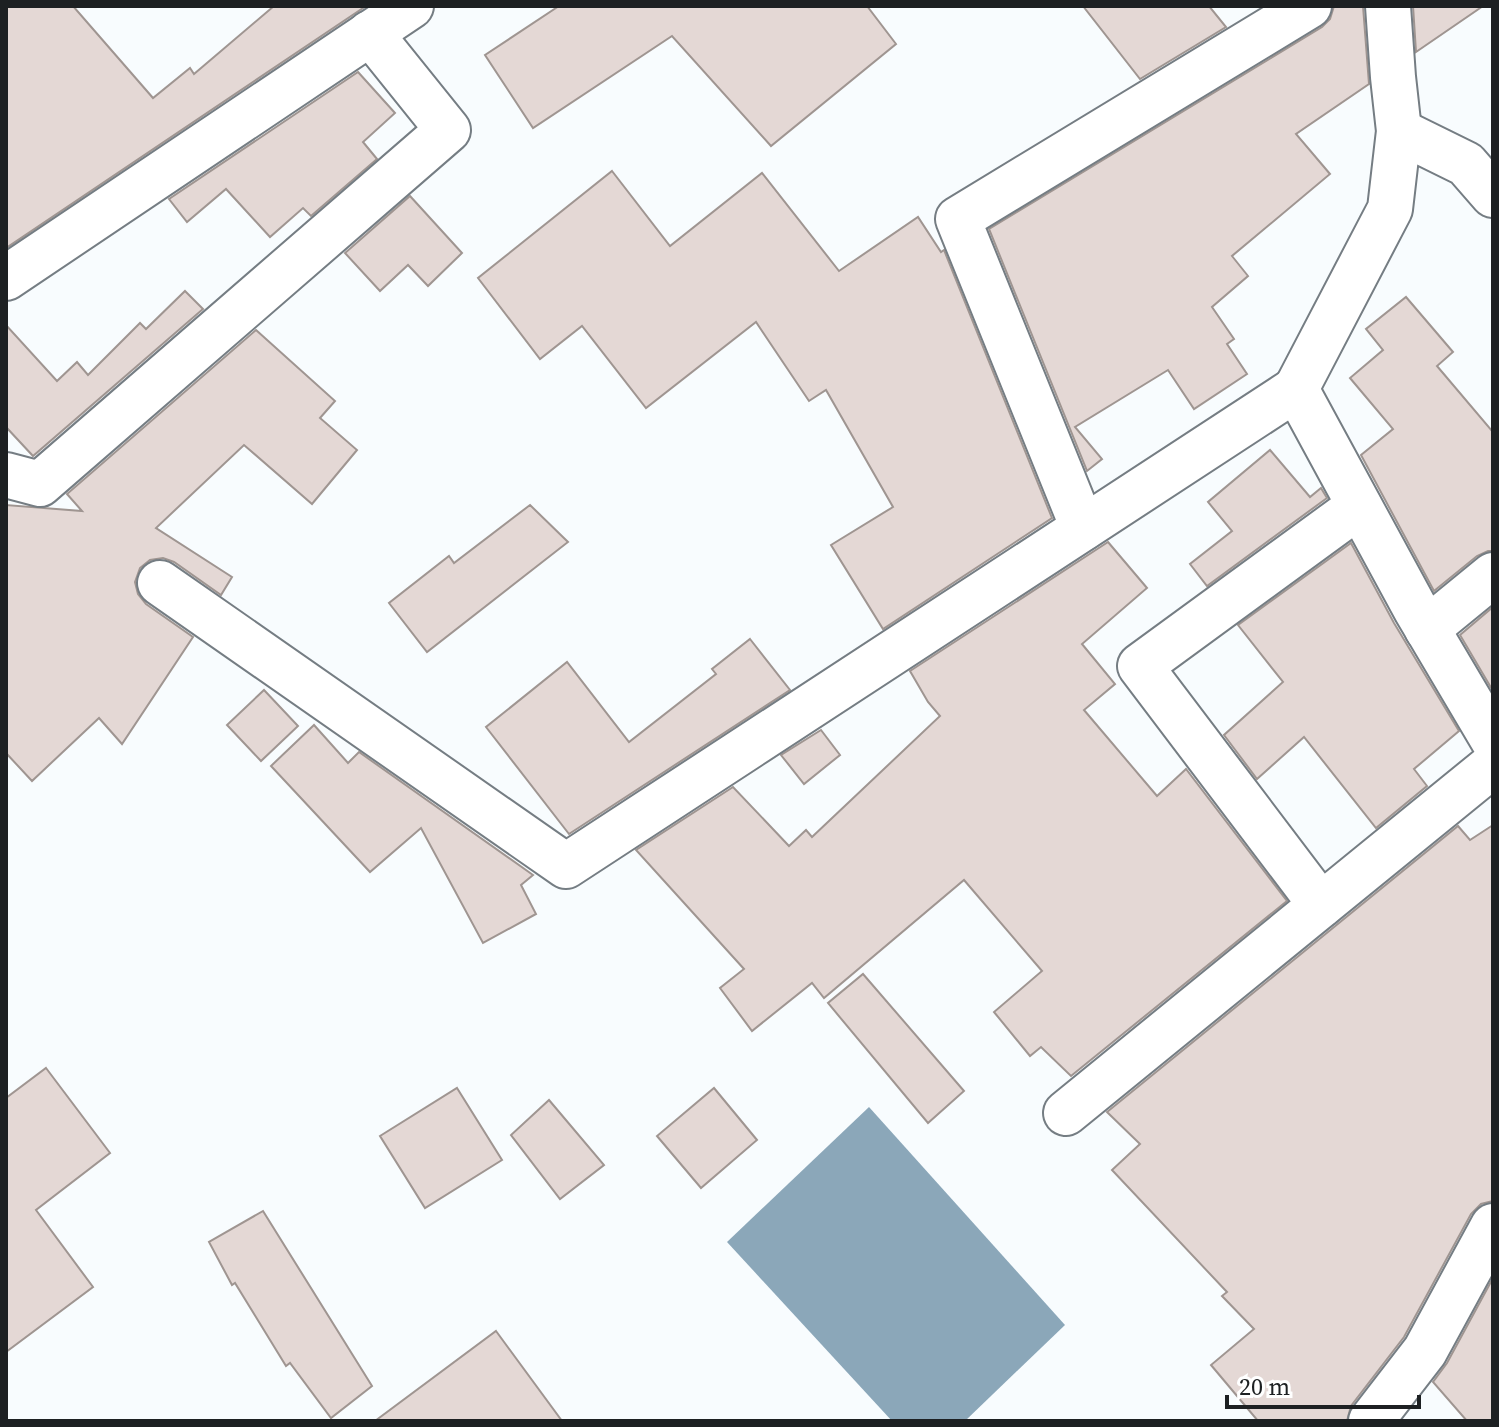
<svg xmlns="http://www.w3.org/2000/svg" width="1499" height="1427" font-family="'Source Serif 4',serif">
  <rect width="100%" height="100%" fill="#f8fcfe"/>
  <path fill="#8ba7b9" d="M869 1107 1065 1325 965 1421H892L727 1242Z"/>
  <g fill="#e4d8d5" stroke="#9f9591" stroke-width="2">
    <path d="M6 6H73L153 98 190 68 194 74 274 6H366L6 248Z"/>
    <path d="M559 6H867L896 44 771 146 672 36 533 128 485 55Z"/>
    <path d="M1083 6H1209L1226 27 1140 79Z"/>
    <path d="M1334 6H1363L1369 84 1296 134 1330 174 1232 256 1248 276 1212 307 1234 339 1227 344 1247 374 1194 409 1168 370 1075 427 1102 459 1087 471 989 229 1322 27 1330 19Z"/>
    <path d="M1413 6H1483L1416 52Z"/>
    <path d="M358 72 395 113 363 142 377 159 311 216 303 208 270 237 226 189 187 222 169 199Z"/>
    <path d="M612 171 670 246 762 173 839 271 918 217 941 252 944 250 1052 518 883 629 831 545 893 507 826 390 809 401 756 322 646 408 582 326 540 359 478 278Z"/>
    <path d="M410 196 462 253 428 286 408 265 380 291 345 253Z"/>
    <path d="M185 291 203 309 33 456 6 427V325L57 381 77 362 88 375 140 323 146 329Z"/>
    <path d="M1406 297 1453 352 1437 366 1493 432V551H1488L1477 556 1434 591 1361 455 1393 429 1350 378 1383 350 1366 329Z"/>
    <path d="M256 330 335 401 320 418 357 450 312 504 244 445 156 528 232 577 221 595 174 562 163 558 150 560 140 568 135 582 138 594 146 604 193 637 122 744 99 718 32 781 6 753V505L82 511 67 494Z"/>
    <path d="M1270 450 1310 497 1321 488 1327 498 1207 586 1190 564 1232 531 1208 502Z"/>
    <path d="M530 505 568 542 427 652 389 603 449 556 454 563Z"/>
    <path d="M1108 542 1147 588 1082 644 1115 684 1084 710 1157 796 1186 769 1287 901 1071 1076 1041 1047 1030 1056 994 1012 1042 971 964 880 824 998 812 983 752 1031 720 988 744 969 636 850 733 787 789 846 806 830 812 837 940 716 928 702 910 671Z"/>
    <path d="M1351 543 1394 623 1459 731 1414 769 1427 786 1376 828 1304 737 1257 779 1224 735 1283 682 1238 625Z"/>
    <path d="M1493 607V691L1460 635Z"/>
    <path d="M750 639 790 690 569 834 486 727 567 662 629 742 716 674 712 669Z"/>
    <path d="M264 690 298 726 261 761 227 725Z"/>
    <path d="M314 725 348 763 359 752 533 875 521 885 536 914 483 943 421 828 370 872 271 766Z"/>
    <path d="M821 730 840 755 804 784 781 755Z"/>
    <path d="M1493 825V1201L1481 1204 1471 1214 1404 1337 1351 1406 1347 1421H1258L1211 1365 1254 1329 1222 1296 1227 1292 1112 1170 1140 1144 1107 1112 1458 826 1470 840Z"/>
    <path d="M863 974 964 1091 928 1123 828 1003Z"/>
    <path d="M46 1068 110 1153 36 1210 93 1287 6 1352V1098Z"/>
    <path d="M457 1088 502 1160 425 1208 380 1136Z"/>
    <path d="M714 1088 757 1140 701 1188 657 1136Z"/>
    <path d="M549 1100 604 1165 560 1199 511 1135Z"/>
    <path d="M263 1211 372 1386 331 1418 290 1363 286 1366 235 1283 232 1285 209 1242Z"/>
    <path d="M1493 1278V1421H1467L1433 1382 1447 1363Z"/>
    <path d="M496 1331 562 1421H375Z"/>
  </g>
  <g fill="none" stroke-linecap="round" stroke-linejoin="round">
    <g stroke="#757d83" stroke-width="48">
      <g id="minor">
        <path d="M1388 6 1393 77 1399 131 1390 209 1296 389 1416 610 1493 740"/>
        <path d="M1399 131 1466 164 1493 195"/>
        <path d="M6 278 411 6"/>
        <path d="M6 475 40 484 448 130 370 33"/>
        <path d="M1083 528 958 219 1309 6"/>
        <path d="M160 583 566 866 1296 389"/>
        <path d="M1427 629 1493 575"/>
        <path d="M1321 905 1140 666 1359 506"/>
        <path d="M1066 1113 1493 765"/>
        <path d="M1371 1421 1425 1351 1493 1226"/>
      </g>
    </g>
    <use href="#minor" stroke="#fff" stroke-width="44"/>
  </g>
  <rect width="1499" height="1427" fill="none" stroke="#1d2022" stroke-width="16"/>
  <path d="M1227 1395v12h192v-12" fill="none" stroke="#1d2022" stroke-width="4"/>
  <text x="1239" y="1395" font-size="24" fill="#1d2022" stroke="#ffffff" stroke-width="6" paint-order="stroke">20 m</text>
</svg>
